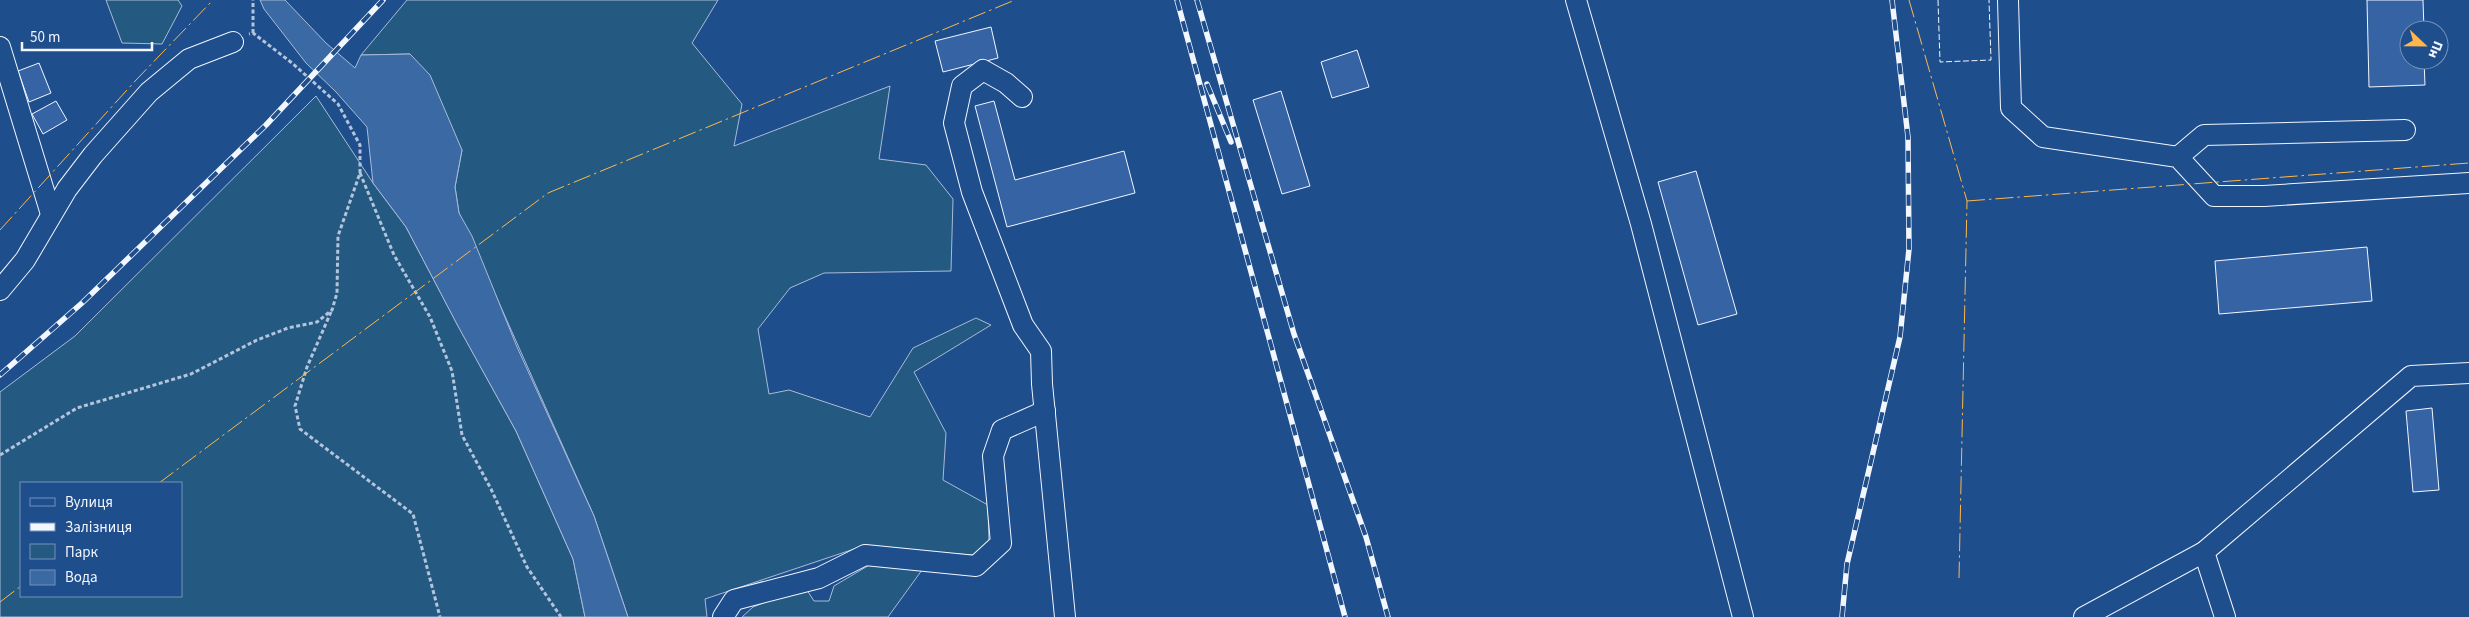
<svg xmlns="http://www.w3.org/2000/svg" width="2469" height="617" font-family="'Source Sans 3',sans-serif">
  <rect width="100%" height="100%" fill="#1f4e8c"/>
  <g fill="#245a82" stroke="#a8bbd7" fill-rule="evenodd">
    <path d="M106 0H178L182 6 162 44 122 43Z"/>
    <path d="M407 0H718L692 43 742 104 734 146 890 86 879 159 926 165 953 199 951 271 824 273 790 288 758 329 769 394 789 390 870 417 913 348 976 318 991 325 914 372 946 433 943 480 988 505 989 544 973 555 860 547 705 599 707 617H628L594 516 459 213 455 187 462 150 410 54 361 55Z"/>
    <path d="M316 96 373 183 406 227 457 324 516 431 573 559 585 617H0V392L75 336ZM21 483H181V596H21Z"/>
    <path d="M871 564 922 570 888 617H742L753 607 805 587 814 601H829L834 586Z"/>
  </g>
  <path fill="#3b69a3" stroke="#a8bbd7" d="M260 0H285L326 43 355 68 361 55 410 54 430 75 462 150 455 187 459 213 472 236 517 347 594 516 628 617H585L573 559 516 431 459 328 406 227 373 183 367 127 336 92 306 63 264 9Z"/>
  <g fill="#3563a3" stroke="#f2f6ff">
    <path d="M2367 0H2423L2424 30H2409V60H2424L2425 85 2369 87Z"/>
    <path d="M991 27 998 58 943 72 935 41Z"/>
    <path d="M1357 50 1369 87 1332 98 1321 62Z"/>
    <path d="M39 63 51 93 29 102 18 71Z"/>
    <path d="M1281 91 1310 186 1282 194 1253 100Z"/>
    <path d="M56 101 67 120 43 134 32 114Z"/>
    <path d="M994 101 1015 180 1124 151 1135 193 1007 227 975 106Z"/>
    <path d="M1696 171 1737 314 1698 325 1658 182Z"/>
    <path d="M2367 247 2372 301 2219 314 2215 261Z"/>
    <path d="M2432 408 2439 490 2413 492 2406 411Z"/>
  </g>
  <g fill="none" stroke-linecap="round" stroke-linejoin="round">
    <g stroke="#f2f6ff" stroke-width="22">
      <g id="minor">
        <path d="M1576 0 1641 224 1743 617"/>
        <path d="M2008 0 2011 108 2043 137 2178 157 2214 196H2264L2469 183"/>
        <path d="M0 47 51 214"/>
        <path d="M1022 97 1006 83 983 70 962 86 954 123 972 192 1023 325 1041 351 1042 384 1065 617"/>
        <path d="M2178 157 2204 135 2405 130"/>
        <path d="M0 290 25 260 67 189 93 155 149 92 189 59 233 42"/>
        <path d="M2204 552 2225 617"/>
        <path d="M723 617 734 600 819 578 865 555 976 566 1001 543 993 456 1002 430 1045 411"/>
        <path d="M2084 617 2204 552 2411 376 2469 373"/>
      </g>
    </g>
    <g stroke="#b3c4dc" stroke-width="3" stroke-dasharray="4 2.5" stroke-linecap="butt">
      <path d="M253 33V0"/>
      <path d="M360 173 394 255 430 317 452 371 462 435 491 489 527 567 561 617"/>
      <path d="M331 312 307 367 295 406 300 429 413 514 440 617"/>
      <path d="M0 455 77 408 191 374 257 340 288 328 317 322 332 310 337 293 338 236 360 173V145L338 104 292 63 253 33 249 34"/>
    </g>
    <use href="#minor" stroke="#1f4e8c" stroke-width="20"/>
    <g stroke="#f2f6ff" stroke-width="5.5">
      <g id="rail">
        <path d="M1177 0 1345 617"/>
        <path d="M1197 0 1294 334 1366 537 1388 617"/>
        <path d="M1207 84 1231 142"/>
        <path d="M0 375 82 303 266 125 383 0"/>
        <path d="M1842 617 1847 564 1900 337 1909 249 1908 137 1892 0"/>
      </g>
    </g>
    <use href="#rail" stroke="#1f4e8c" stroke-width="4" stroke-dasharray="11" stroke-linecap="butt"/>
    <path stroke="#f2f6ff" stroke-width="1" stroke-dasharray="6 2.5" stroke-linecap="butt" d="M1938 0 1940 62 1991 60 1989 0"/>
    <g stroke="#ffb74d" stroke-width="1" stroke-dasharray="18 4 2.5 4" stroke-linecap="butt">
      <path d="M1909 0 1967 201 1959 578"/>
      <path d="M1967 201 2469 163"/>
      <path d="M0 230 137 79 213 0"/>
      <path d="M159 483 548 193 1015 0"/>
      <path d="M0 602 21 586"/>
    </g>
  </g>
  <rect x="20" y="482" width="162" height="115" fill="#1f4e8c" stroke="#7391ba"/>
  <rect x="30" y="498" width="25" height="8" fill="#1f4e8c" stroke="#7391ba"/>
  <text x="65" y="507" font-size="15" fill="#f2f6ff">Вулиця</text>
  <rect x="30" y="523" width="25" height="8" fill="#f2f6ff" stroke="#7391ba"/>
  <text x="65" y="532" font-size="15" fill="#f2f6ff">Залізниця</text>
  <rect x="30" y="544" width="25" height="15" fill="#245a82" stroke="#7391ba"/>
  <text x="65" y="557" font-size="15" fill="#f2f6ff">Парк</text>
  <rect x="30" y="570" width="25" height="15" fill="#3b69a3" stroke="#7391ba"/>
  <text x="65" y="582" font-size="15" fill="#f2f6ff">Вода</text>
  <g transform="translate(2424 45) rotate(112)"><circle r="24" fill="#1f4e8c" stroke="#7391ba"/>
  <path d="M0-4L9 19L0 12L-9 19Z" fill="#ffb74d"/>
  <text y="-8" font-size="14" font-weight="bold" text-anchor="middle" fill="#f2f6ff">Пн</text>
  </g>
  <path d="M22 42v8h130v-8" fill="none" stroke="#f2f6ff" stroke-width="2.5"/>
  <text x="30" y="42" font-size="15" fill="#f2f6ff" stroke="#1f4e8c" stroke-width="4" paint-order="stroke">50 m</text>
</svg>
